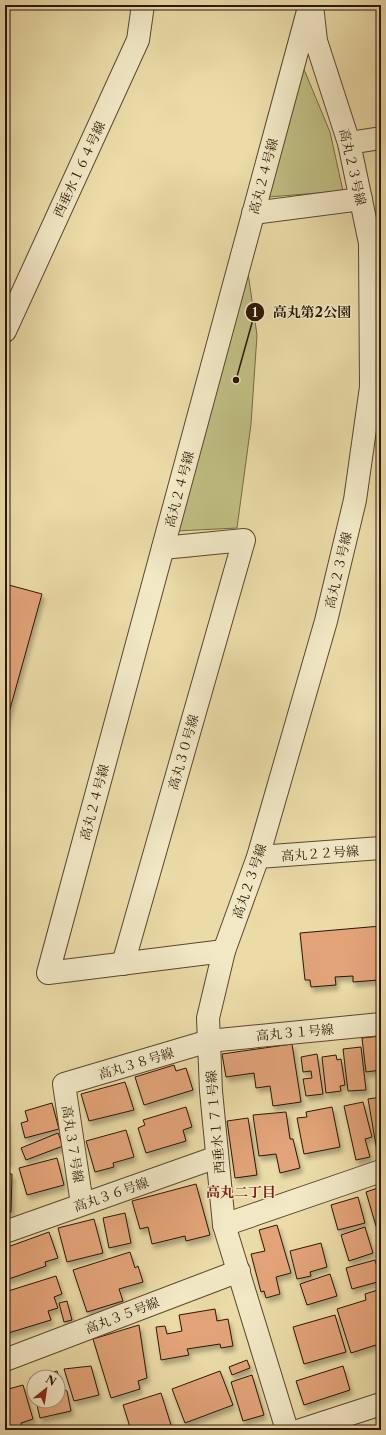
<svg xmlns="http://www.w3.org/2000/svg" width="386" height="1435" font-family="'Libre Caslon Text','Noto Serif JP',serif">
  <defs>
    <filter id="shadow"><feDropShadow dx="2.5" dy="4.5" stdDeviation="2" flood-color="#0004"/></filter>
  </defs>
  <rect width="100%" height="100%" fill="#eadba7"/>
  <filter id="stains"><feTurbulence type="fractalNoise" baseFrequency=".005" numOctaves="4"/><feColorMatrix values="0 0 0 0 .2 0 0 0 0 .09 0 0 0 0 .02 0 0 0 .5 -.17"/></filter>
  <radialGradient id="worn" r=".72"><stop offset=".6" stop-color="#630" stop-opacity="0"/><stop offset="1" stop-color="#630" stop-opacity=".3"/></radialGradient>
  <g fill="#bfbe82" stroke="#756a43">
    <path d="M303 67 330 132 343 191 268 197Z"/>
    <path d="M248 273 257 335 251 424 237 528 177 531Z"/>
  </g>
  <g fill="#e2a378" stroke="#2b1604" filter="url(#shadow)">
    <path d="M5 584 42 594 5 727Z"/>
    <path d="M381 926V973H378L379 980 353 982V976L335 977 336 985 311 987 310 980H305L300 933Z"/>
    <path d="M381 1036V1070L366 1072 362 1038Z"/>
    <path d="M292 1044 301 1102 273 1106 270 1086 256 1088 254 1073 226 1077 222 1054Z"/>
    <path d="M361 1047 366 1090 348 1091 343 1049Z"/>
    <path d="M317 1054 323 1094 306 1096 303 1079 312 1078 311 1071 303 1072 301 1057Z"/>
    <path d="M336 1055 337 1060 341 1059 345 1085 340 1086 341 1091 326 1093 322 1057Z"/>
    <path d="M174 1065 176 1071 186 1068 193 1090 144 1105 135 1077Z"/>
    <path d="M125 1082 134 1110 89 1121 81 1094Z"/>
    <path d="M381 1097V1150L377 1151 368 1099Z"/>
    <path d="M363 1102 372 1137 365 1139 370 1157 356 1160 344 1106Z"/>
    <path d="M52 1103 59 1129 25 1138 21 1123 28 1121 25 1111Z"/>
    <path d="M186 1107 192 1127 183 1130 186 1141 146 1153 138 1128 145 1125 143 1120Z"/>
    <path d="M332 1107 340 1147 304 1154 297 1118 307 1117 306 1112Z"/>
    <path d="M286 1112 290 1139H293L300 1168 280 1173 276 1154 259 1156 253 1115Z"/>
    <path d="M248 1118 257 1175 235 1178 227 1121Z"/>
    <path d="M5 1120H7L9 1162 5 1164Z"/>
    <path d="M126 1130 134 1157 113 1163 114 1167 95 1172 86 1141Z"/>
    <path d="M58 1133 63 1146 26 1160 21 1148Z"/>
    <path d="M57 1158 64 1185 27 1195 19 1168Z"/>
    <path d="M5 1173 12 1174 11 1212H5Z"/>
    <path d="M196 1184 210 1235 186 1241 185 1236 152 1244 148 1227 140 1229 132 1201Z"/>
    <path d="M381 1187V1225L376 1226 366 1192Z"/>
    <path d="M358 1197 365 1223 338 1230 331 1205Z"/>
    <path d="M125 1213 131 1243 109 1248 103 1218Z"/>
    <path d="M94 1219 103 1253 67 1262 58 1228Z"/>
    <path d="M277 1225 291 1273 276 1277 280 1294 266 1298 264 1291 261 1292 251 1254 265 1251 259 1230Z"/>
    <path d="M365 1227 373 1253 349 1261 341 1235Z"/>
    <path d="M49 1232 58 1258 45 1262 46 1266 6 1280 5 1248Z"/>
    <path d="M321 1243 327 1267 310 1272 311 1276 297 1279 290 1251Z"/>
    <path d="M130 1252 135 1268 138 1266 143 1282 119 1289 123 1301 87 1312 73 1270Z"/>
    <path d="M375 1260 381 1281 352 1289 346 1268Z"/>
    <path d="M330 1274 337 1296 307 1305 300 1284Z"/>
    <path d="M56 1276 62 1294 54 1297 58 1308 48 1311 51 1320 5 1334V1292Z"/>
    <path d="M381 1289V1351L379 1344 351 1353 337 1309 366 1300 365 1294Z"/>
    <path d="M67 1301 72 1320 64 1322 59 1303Z"/>
    <path d="M215 1309 217 1321 228 1319 233 1346 221 1348 220 1344 187 1349 189 1355 161 1360 156 1327 165 1326 167 1334 182 1331 179 1315Z"/>
    <path d="M335 1315 346 1352 304 1364 293 1327Z"/>
    <path d="M139 1325 147 1378 138 1381 140 1389 111 1398 93 1339Z"/>
    <path d="M247 1360 250 1368 232 1375 229 1367Z"/>
    <path d="M91 1366 99 1395 74 1401 64 1369Z"/>
    <path d="M343 1366 350 1390 304 1405 296 1381Z"/>
    <path d="M57 1371 63 1389 67 1391 71 1411 40 1418 36 1401H58V1377H34V1394L30 1378Z"/>
    <path d="M220 1371 233 1405 185 1423 172 1389Z"/>
    <path d="M252 1375 264 1415 243 1421 231 1382Z"/>
    <path d="M23 1385 33 1419 21 1423 22 1429 5 1430V1390Z"/>
    <path d="M161 1393 171 1425 155 1430H131L123 1405Z"/>
  </g>
  <g fill="none" stroke-linecap="round" stroke-linejoin="round">
    <g stroke="#5b472d" stroke-width="24">
      <g id="minor">
        <path d="M349 143 381 138"/>
        <path d="M253 213 361 199"/>
        <path d="M258 857 381 848"/>
        <path d="M224 951 48 973 308 11"/>
        <path d="M123 964 244 540 163 548"/>
        <path d="M82 1204 64 1084 209 1041 381 1024"/>
        <path d="M224 1225 381 1171"/>
        <path d="M5 1232 217 1157"/>
        <path d="M5 1360 239 1271"/>
        <path d="M287 1430 224 1225 211 1091 208 1018 224 951 258 857 326 621 355 500 371 387 370 243 349 143 316 41 312 5"/>
        <path d="M301 1430 381 1404"/>
      </g>
    </g>
    <g stroke="#5b472d" stroke-width="24">
      <path id="tertiary" d="M5 331 138 40 143 5"/>
    </g>
    <use href="#minor" stroke="#f1e8c6" stroke-width="22"/>
    <use href="#tertiary" stroke="#f1e8c6" stroke-width="22"/>
  </g>
  <g text-anchor="middle" stroke-width="3" stroke-linejoin="round" paint-order="stroke">
    <g font-size="13" fill="#2b1604" stroke="#f1e8c6">
      <text transform="translate(353 167) rotate(77)" y="5">高丸２３号線</text>
      <text transform="translate(79 169) rotate(-65)" y="5">西垂水１６４号線</text>
      <text transform="translate(263 176) rotate(-75)" y="5">高丸２４号線</text>
      <text transform="translate(179 489) rotate(-75)" y="5">高丸２４号線</text>
      <text transform="translate(338 570) rotate(-77)" y="5">高丸２３号線</text>
      <text transform="translate(183 752) rotate(-74)" y="5">高丸３０号線</text>
      <text transform="translate(94 802) rotate(-75)" y="5">高丸２４号線</text>
      <text transform="translate(320 853) rotate(-4)" y="5">高丸２２号線</text>
      <text transform="translate(249 881) rotate(-71)" y="5">高丸２３号線</text>
      <text transform="translate(295 1032) rotate(-5)" y="5">高丸３１号線</text>
      <text transform="translate(136 1063) rotate(-17)" y="5">高丸３８号線</text>
      <text transform="translate(215 1122) rotate(-95)" y="5">西垂水１７１号線</text>
      <text transform="translate(73 1144) rotate(81)" y="5">高丸３７号線</text>
      <text transform="translate(111 1194) rotate(-19)" y="5">高丸３６号線</text>
      <text transform="translate(122 1315) rotate(-21)" y="5">高丸３５号線</text>
    </g>
    <g font-size="14" font-weight="bold" fill="#7a1f14" stroke="#f1e8c6">
      <text x="241" y="1197">高丸二丁目</text>
    </g>
  </g>
  <path fill="none" stroke="#2b1604" stroke-width="1.5" d="M236 380L255 312"/>
  <g fill="#2b1604" stroke="#f1e8c6" stroke-width="1.5">
    <circle cx="236" cy="380" r="4"/>
    <circle cx="255" cy="312" r="10"/>
  </g>
  <g font-size="12" text-anchor="middle" font-weight="bold" fill="#fff">
    <text x="255" y="317">1</text>
  </g>
  <g font-size="14" text-anchor="middle" font-weight="bold" fill="#2b1604" stroke="#f1e8c6" stroke-width="3" stroke-linejoin="round" paint-order="stroke">
    <text x="312" y="317">高丸第2公園</text>
  </g>
  <rect width="386" height="1435" fill="none" stroke="#eadba7" stroke-width="20"/>
  <rect x="6" y="6" width="374" height="1423" fill="none" stroke="#2b1604" stroke-width="2"/>
  <rect x="10" y="10" width="366" height="1415" fill="none" stroke="#2b1604"/>
  <g transform="translate(46 1389) rotate(30)"><circle r="19" fill="#f1e8c6" stroke="#a29478"/>
  <path d="M0-3L7 15L0 10L-7 15Z" fill="#8f2418"/>
  <text y="-6" font-size="11" font-weight="bold" text-anchor="middle" fill="#2b1604">N</text>
  </g>
  <rect width="100%" height="100%" filter="url(#stains)"/>
  <rect width="100%" height="100%" fill="url(#worn)"/>
</svg>
